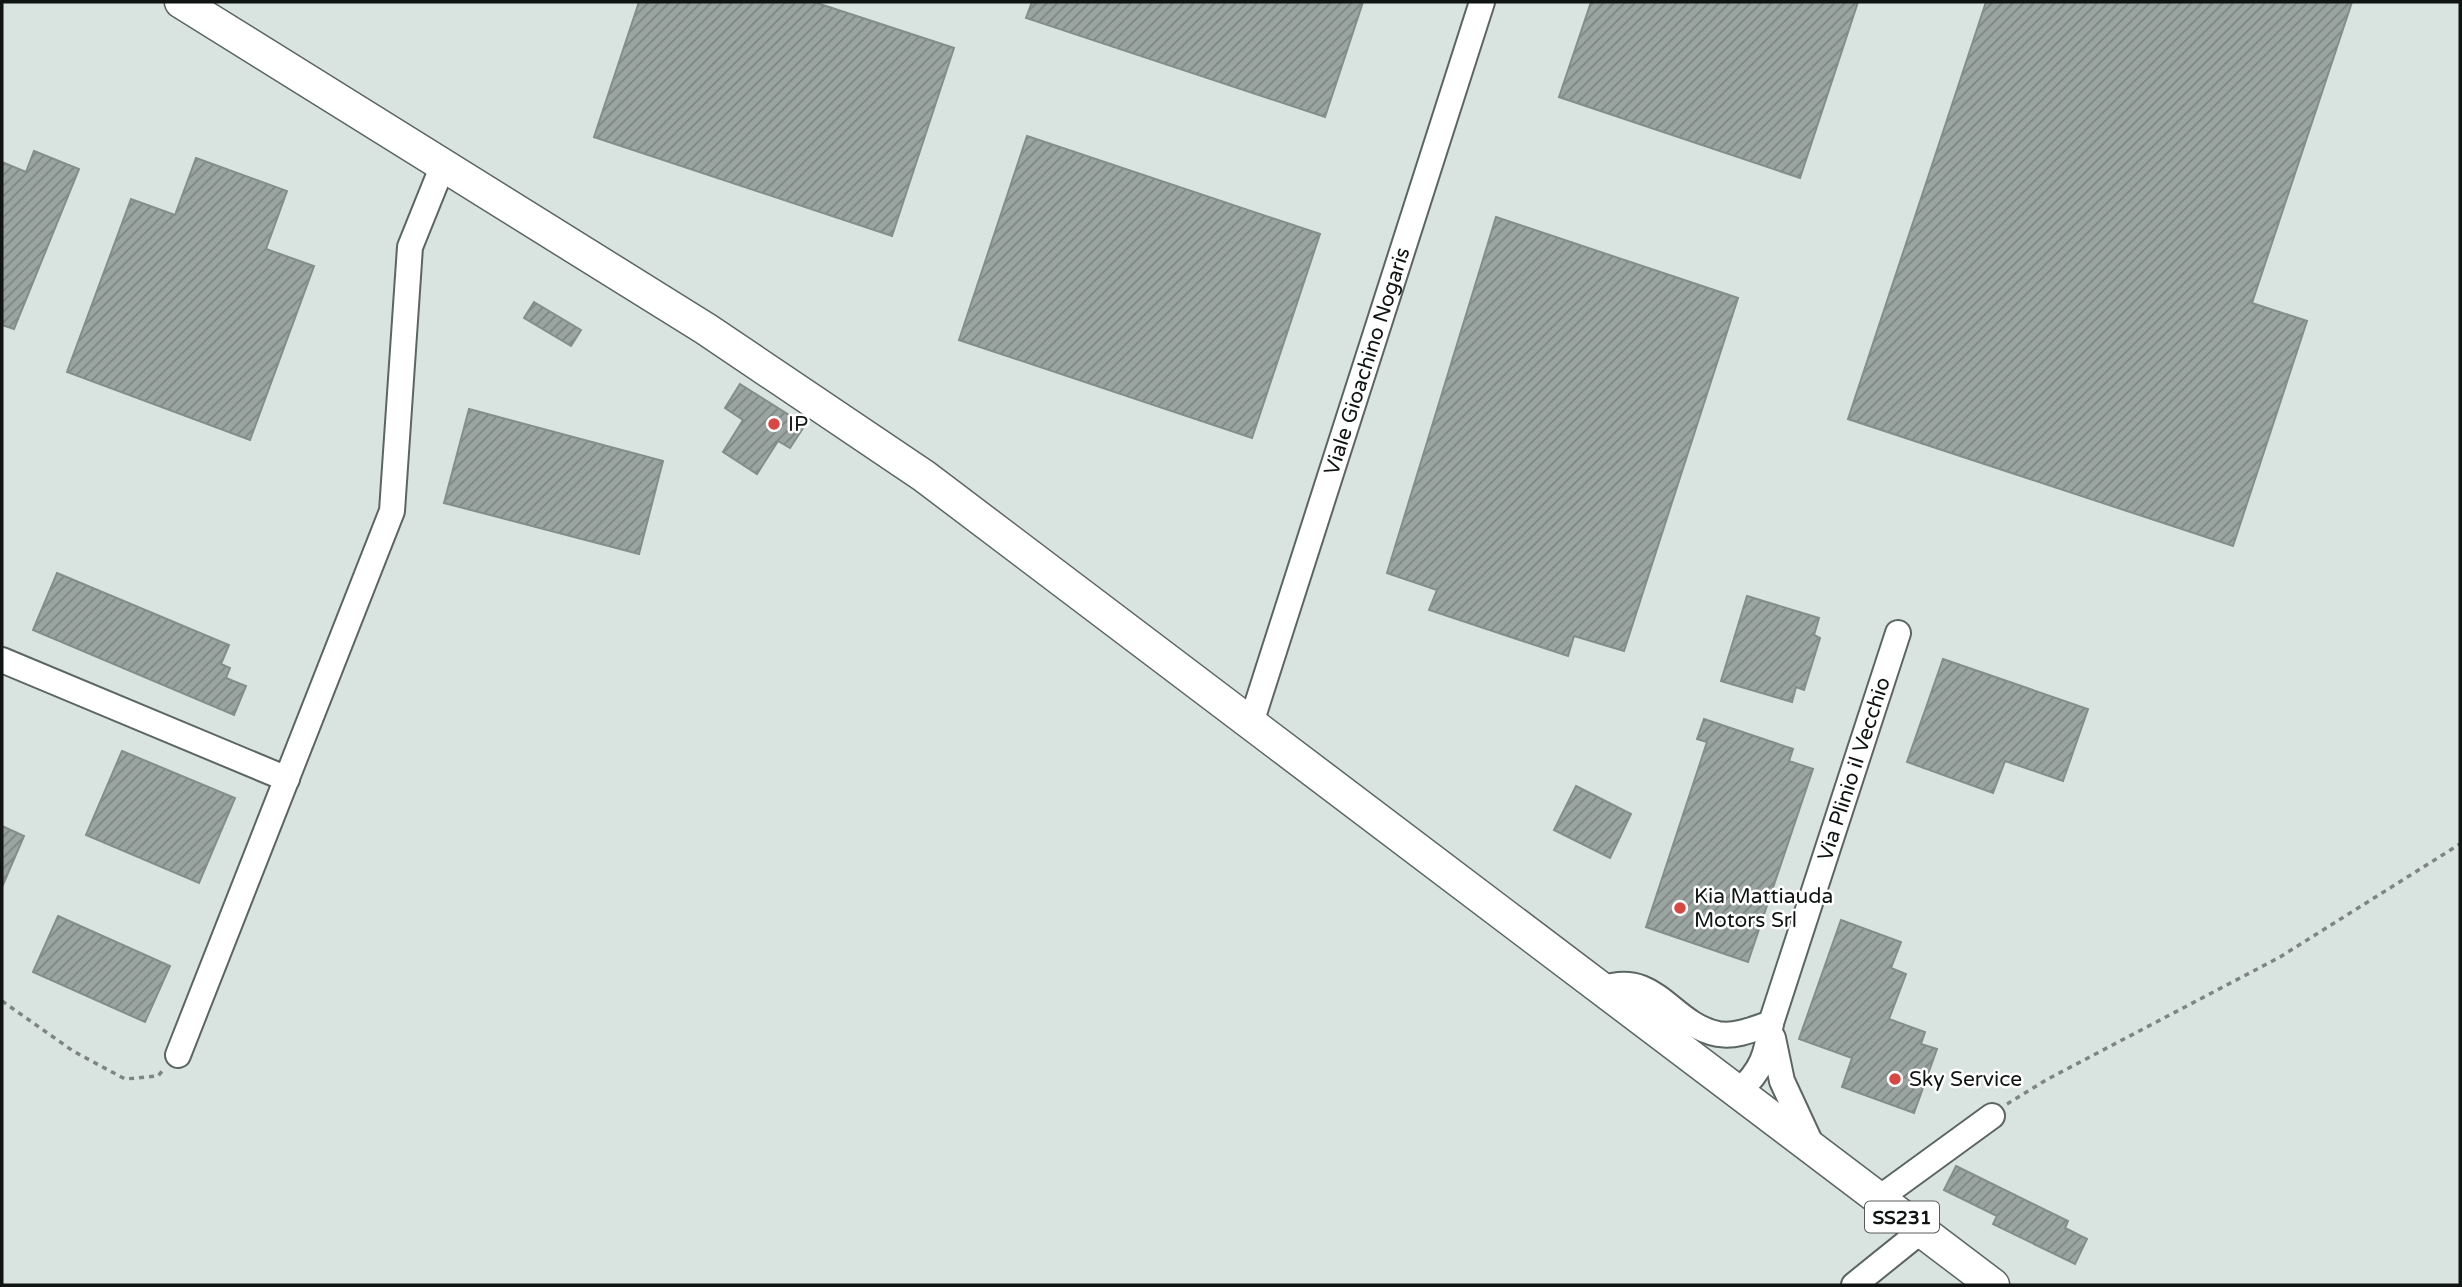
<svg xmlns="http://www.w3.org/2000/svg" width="2462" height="1287" font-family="'Varela Round',sans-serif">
  <defs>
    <pattern id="building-hatch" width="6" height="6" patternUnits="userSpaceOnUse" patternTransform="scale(1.75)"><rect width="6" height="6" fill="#9aa5a2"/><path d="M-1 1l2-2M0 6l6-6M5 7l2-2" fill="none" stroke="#7c8583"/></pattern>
  </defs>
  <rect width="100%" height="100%" fill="#d9e4e1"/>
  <g fill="url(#building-hatch)" stroke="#838e8b" stroke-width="2">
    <path d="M639 2H814L954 48 892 236 594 137Z"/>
    <path d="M1032 2H1363L1325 117 1026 18Z"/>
    <path d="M1591 2H1858L1800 178 1559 97Z"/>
    <path d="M1986 2H2352L2252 303 2307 321 2233 546 1848 419Z"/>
    <path d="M1027 136 1320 234 1252 438 959 340Z"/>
    <path d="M34 151 79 169 14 329 2 325V162L26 172Z"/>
    <path d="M196 158 287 191 266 249 314 266 250 440 67 372 131 199 175 215Z"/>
    <path d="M1496 217 1738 298 1624 651 1574 636 1568 656 1429 610 1437 590 1387 573Z"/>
    <path d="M534 302 581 330 571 346 524 318Z"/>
    <path d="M740 384 805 425 790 448 778 441 757 474 723 452 743 420 725 408Z"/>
    <path d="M469 409 663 461 639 554 444 503Z"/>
    <path d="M57 573 229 645 221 664 230 668 226 678 246 686 234 715 33 630Z"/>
    <path d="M1747 596 1819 618 1814 635 1820 638 1804 690 1796 687 1792 702 1721 681Z"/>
    <path d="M1943 659 2088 709 2063 781 2005 761 1993 793 1907 762Z"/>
    <path d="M1704 719 1793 749 1789 761 1813 769 1748 962 1646 927 1707 742 1697 739Z"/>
    <path d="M122 751 235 798 199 883 86 835Z"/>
    <path d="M1576 786 1631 814 1610 858 1554 830Z"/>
    <path d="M2 826 24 836 2 887Z"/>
    <path d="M58 916 170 966 145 1022 33 972Z"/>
    <path d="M1841 920 1901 942 1891 968 1906 974 1889 1019 1925 1032 1921 1044 1937 1049 1914 1113 1842 1087 1852 1058 1799 1039Z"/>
    <path d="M1956 1166 2068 1221 2065 1228 2087 1239 2075 1264 1993 1224 1997 1216 1944 1190Z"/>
  </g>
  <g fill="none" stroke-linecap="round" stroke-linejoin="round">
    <g stroke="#5b6562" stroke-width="28">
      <g id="minor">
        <path d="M2 660 287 779"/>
        <path id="s1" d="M1251 723 1482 2"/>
        <path d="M1602 989C1656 969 1671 1025 1718 1034 1736 1037 1754 1029 1771 1023"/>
        <path d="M1773 1038 1782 1081 1813 1148"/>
        <path d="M178 1055 392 511 410 247 443 165"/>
        <path id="s2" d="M1738 1092C1762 1071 1767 1054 1771 1023L1898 633"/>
        <path d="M1878 1199 1992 1116"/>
        <path d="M1854 1285 1921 1231"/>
      </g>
    </g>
    <g stroke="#5b6562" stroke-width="35">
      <path id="major" d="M181 2 706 329 924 476 1993 1285"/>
    </g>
    <g stroke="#7d8583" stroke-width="3.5" stroke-dasharray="5 5" stroke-linecap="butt">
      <path d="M2 1001 73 1051 125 1079 158 1076 164 1069"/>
      <path d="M2007 1104 2046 1080 2280 957 2460 844"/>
    </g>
    <use href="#minor" stroke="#fff" stroke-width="24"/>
    <use href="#major" stroke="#fff" stroke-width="32"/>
  </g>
  <g fill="#d74843" stroke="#fff" stroke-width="2.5">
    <circle cx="774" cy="424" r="7"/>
    <circle cx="1680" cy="908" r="7"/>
    <circle cx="1895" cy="1079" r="7"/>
  </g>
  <g text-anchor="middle" stroke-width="5" stroke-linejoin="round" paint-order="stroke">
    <rect fill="#fff" stroke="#585a5a" stroke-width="2" x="1865" y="1201.5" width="74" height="31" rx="5"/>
    <g font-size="19" font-weight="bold" fill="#101413">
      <text x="1902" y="1224">SS231</text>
    </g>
    <g font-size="21" fill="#101413" stroke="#fff">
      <text dy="7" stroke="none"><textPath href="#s1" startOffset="380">Viale Gioachino Nogaris</textPath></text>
      <text dy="7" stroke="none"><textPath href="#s2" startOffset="346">Via Plinio il Vecchio</textPath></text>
    </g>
    <g font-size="21" fill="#101413" stroke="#fff" text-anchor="start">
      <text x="788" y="431">IP</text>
      <text x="1694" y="903">Kia Mattiauda<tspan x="1694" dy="24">Motors Srl</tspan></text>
      <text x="1909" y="1086">Sky Service</text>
    </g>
  </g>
  <rect width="2462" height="1287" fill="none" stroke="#101413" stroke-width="7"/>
</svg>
